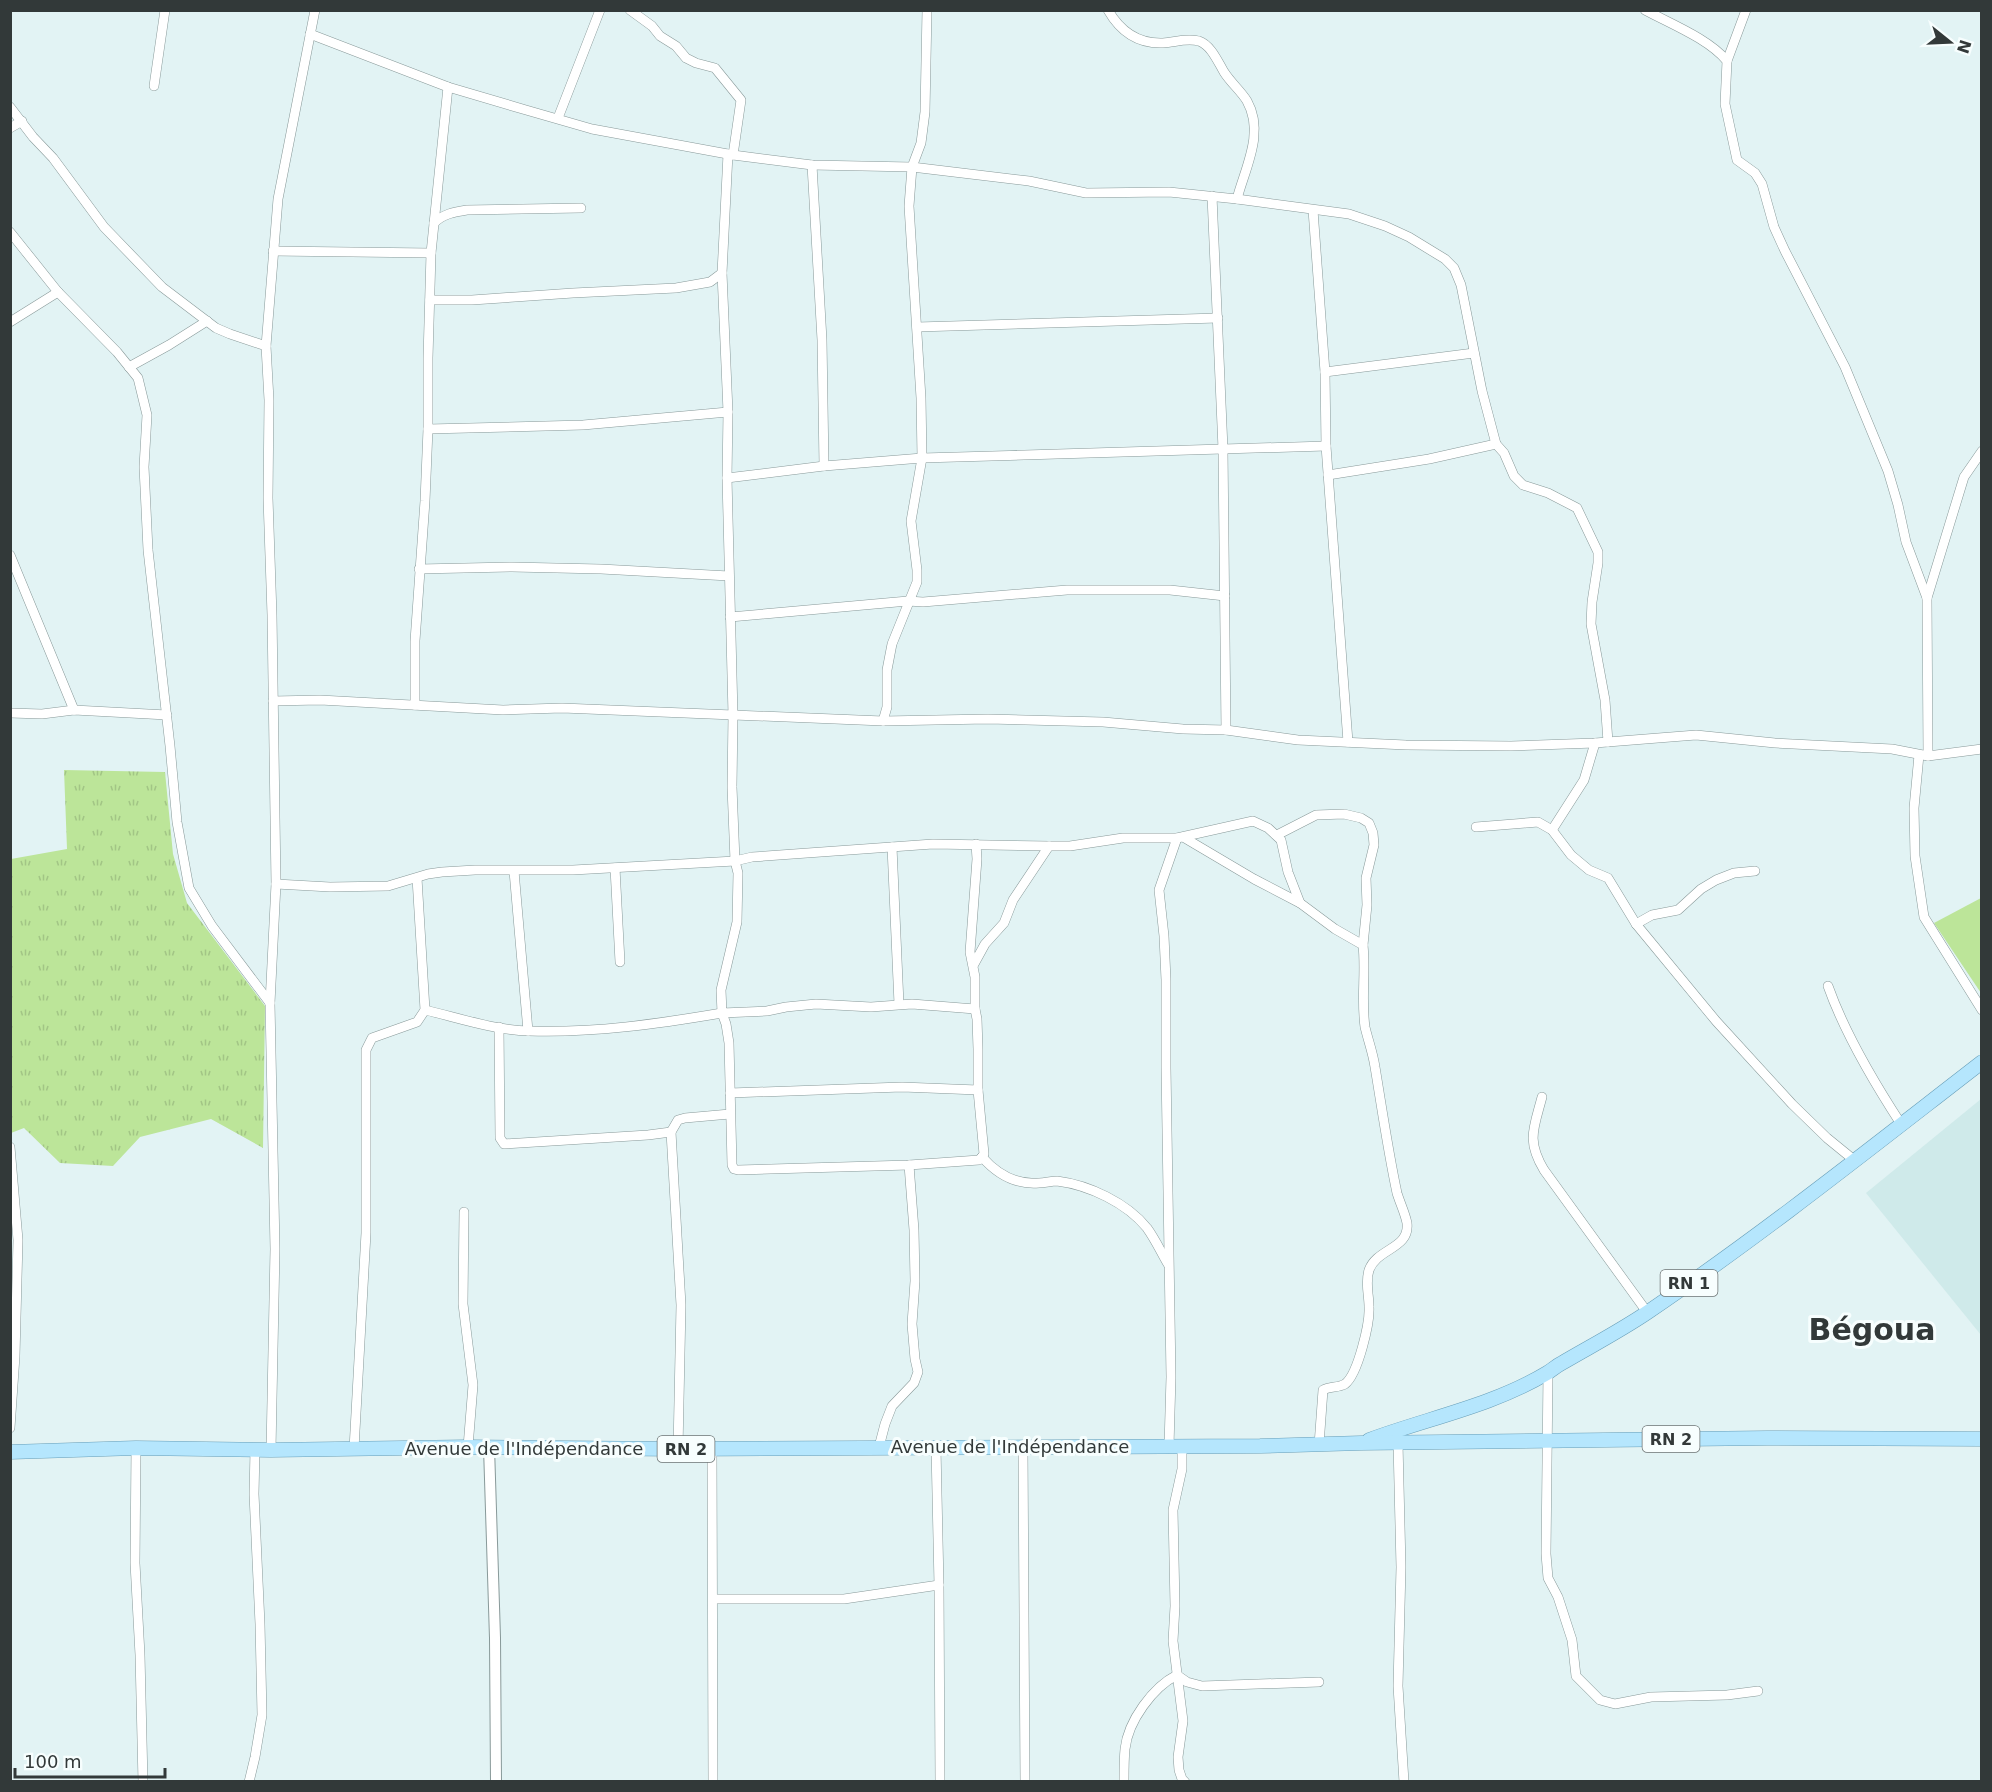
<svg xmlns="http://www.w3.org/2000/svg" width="1992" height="1792" font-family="'DejaVu Sans',sans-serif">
  <defs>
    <pattern id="grass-tufts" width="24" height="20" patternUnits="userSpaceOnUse" patternTransform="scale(1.5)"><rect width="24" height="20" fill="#bce599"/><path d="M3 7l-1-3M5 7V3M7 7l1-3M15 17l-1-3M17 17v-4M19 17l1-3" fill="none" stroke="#a2c585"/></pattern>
  </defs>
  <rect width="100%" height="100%" fill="#e2f3f4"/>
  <path fill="#cfeaea" d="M1981 1099V1335L1866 1193Z"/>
  <path fill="url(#grass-tufts)" d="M64 770 165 772 173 854 187 903 265 1006 263 1148 211 1119 140 1137 113 1166 60 1163 24 1128 11 1133V859L67 849Z"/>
  <path fill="#bce599" d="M1981 898V993L1934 923Z"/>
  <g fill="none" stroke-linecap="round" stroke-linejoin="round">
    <g stroke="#899" stroke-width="10">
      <g id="minor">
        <path d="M630 10 652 26 660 36 676 46 686 58 696 63 715 68 741 100 733 155"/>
        <path d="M1108 10C1120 31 1137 44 1163 43 1176 42 1186 38 1199 41 1211 45 1218 62 1224 72 1231 83 1241 91 1247 101 1265 133 1245 168 1237 199"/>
        <path d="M1645 10C1671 24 1709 39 1727 61L1725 104 1737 160 1755 173 1762 184 1774 227 1785 251 1845 367 1888 471 1898 505 1906 542 1927 598"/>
        <path d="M310 34 448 87 526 110 592 129 733 155 812 165 912 167 1029 181 1086 193 1169 192 1237 199 1349 214 1385 226 1409 237 1445 259 1454 268 1461 285 1482 391 1496 444 1504 453 1514 476 1523 485 1548 493 1577 508 1598 552V563L1592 602 1591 624 1605 700 1608 742"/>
        <path d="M1727 61 1746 10"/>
        <path d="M154 86 165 10"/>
        <path d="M10 107 33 137 53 158 104 227 162 287 216 328 230 334 266 346"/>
        <path d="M558 118 600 10"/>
        <path d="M10 128 22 121"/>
        <path d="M728 154 722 273 728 412 727 478 733 715 732 787 735 861 738 873 737 922 721 990 722 1013 767 1011 786 1007 816 1004 871 1007 912 1004 975 1009"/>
        <path d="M812 165 822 340 824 466"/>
        <path d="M1212 196 1223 449 1226 730"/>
        <path d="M1313 210 1325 372 1326 446 1348 742"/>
        <path d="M434 223C443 214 454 212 467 210L581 208"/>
        <path d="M10 232 58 292 117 352 138 378 147 415 144 467 148 550 170 746 177 822 189 888 212 926 270 1003"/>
        <path d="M273 251 431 253"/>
        <path d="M430 300H472L573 293 676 288 710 282 722 273"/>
        <path d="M10 322 58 292"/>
        <path d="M917 327 1218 318"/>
        <path d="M129 367 169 345 207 321"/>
        <path d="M1325 372 1474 353"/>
        <path d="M428 429 583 425 728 412"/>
        <path d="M1328 475 1429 459 1496 444"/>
        <path d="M727 478 824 466 922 458 1326 446"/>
        <path d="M10 555 74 710"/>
        <path d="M419 569 512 567 601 569 729 576"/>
        <path d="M730 617 908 601 923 602 1067 590H1170L1225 596"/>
        <path d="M273 701 320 700 503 710 562 708 883 721 988 719 1103 722 1183 729 1226 730 1298 740 1406 745 1511 746 1595 743 1696 735 1775 743 1892 749 1928 756 1982 749"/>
        <path d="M415 705V641L425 501 428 429V358L431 253 448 87"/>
        <path d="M10 713 42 714 74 710 167 715"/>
        <path d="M883 721 887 707V670L892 644 917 582V570L911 521 922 458 921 398 909 206 912 167 921 143 925 112 927 10"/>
        <path d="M1919 755 1914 808 1915 856 1924 917 1982 1010"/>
        <path d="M1928 756 1927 598 1964 477 1982 451"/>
        <path d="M1476 827 1538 822 1552 830 1571 855 1589 870 1608 878 1636 924 1716 1021 1792 1104 1827 1138 1854 1160"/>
        <path d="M1552 830 1584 780 1595 743"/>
        <path d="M1277 835 1316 815 1344 814 1361 818 1369 823 1373 833 1374 845 1366 878 1367 905 1363 945"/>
        <path d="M1183 837 1254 879 1300 903 1335 929 1363 945C1366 972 1361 999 1365 1027 1368 1040 1373 1053 1375 1067 1382 1109 1388 1151 1397 1193 1400 1203 1405 1213 1407 1223 1410 1249 1377 1248 1369 1270 1365 1283 1369 1294 1369 1307 1370 1323 1358 1374 1345 1384 1338 1388 1330 1386 1323 1390L1319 1445"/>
        <path d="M976 844 977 859 970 952 975 977V1009L977 1019 978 1049V1090L984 1154 982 1157"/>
        <path d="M892 847 899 1004"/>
        <path d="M615 868 620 962"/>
        <path d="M514 871 528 1031"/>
        <path d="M276 884 330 887 388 886 428 874 442 872 475 870H573L735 861 752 857 933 844 1049 846"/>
        <path d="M1636 924 1652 915 1678 910 1701 889 1716 880 1734 873 1755 871"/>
        <path d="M974 964 985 944 1004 923 1013 900 1049 846H1070L1123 838H1177L1253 821 1268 828 1281 840 1288 872 1300 903"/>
        <path d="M1828 986C1845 1034 1873 1081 1901 1124"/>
        <path d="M425 1010C459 1018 494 1030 529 1031 595 1033 657 1024 722 1013L726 1024 729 1043 732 1165 734 1169 738 1170 909 1165 979 1160 982 1157"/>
        <path d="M499 1027 500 1138 504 1144 648 1135 671 1132"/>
        <path d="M730 1093 902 1087 978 1090"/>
        <path d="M1542 1097C1534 1128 1526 1140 1544 1170L1647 1312"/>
        <path d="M10 1147 18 1240 15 1356 10 1428"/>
        <path d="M982 1157C997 1174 1016 1185 1039 1183 1045 1183 1051 1181 1057 1181 1089 1185 1127 1203 1147 1228 1155 1239 1161 1252 1168 1264"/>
        <path d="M464 1212 463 1304 473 1385 468 1447"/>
        <path d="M1548 1373 1546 1554 1548 1578 1558 1597 1572 1640 1576 1676 1600 1700 1615 1704 1651 1697 1727 1695 1758 1691"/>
        <path d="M1398 1443 1401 1567 1398 1686 1404 1782"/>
        <path d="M1169 1446 1171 1377 1166 1068V980L1164 936 1159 890 1177 838"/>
        <path d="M1182 1446V1469L1173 1510 1175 1606 1173 1641 1183 1721 1178 1757 1179 1770 1182 1779 1185 1782"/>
        <path d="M879 1447 885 1424 892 1406 914 1383 918 1372 915 1359 912 1324 915 1281 914 1230 909 1165"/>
        <path d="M1023 1447 1025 1782"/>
        <path d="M136 1448 135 1563 140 1655 143 1782"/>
        <path d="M936 1448 939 1585 940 1782"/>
        <path d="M354 1449 366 1233V1050L372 1038 417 1022 425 1010 417 878"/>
        <path d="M678 1449 681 1305 671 1132 678 1120 685 1118 730 1114"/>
        <path d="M712 1449 713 1782"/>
        <path d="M271 1450 275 1249 270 1003 276 884 272 615 268 498 269 400 266 346 278 199 315 10"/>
        <path d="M714 1599H844L939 1585"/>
        <path d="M249 1782 255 1757 262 1715 260 1624 254 1494 255 1450"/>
        <path d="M1124 1782C1124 1771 1124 1759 1125 1749 1128 1721 1153 1687 1177 1675L1187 1682 1202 1686 1319 1682"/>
      </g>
    </g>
    <g stroke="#899" stroke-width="12">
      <path id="tertiary" d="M489 1447 495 1638 496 1782"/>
    </g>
    <g stroke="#679eb8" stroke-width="15">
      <g id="primary">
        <path d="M1369 1440C1428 1418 1492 1406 1547 1373 1552 1370 1556 1366 1562 1363 1591 1346 1620 1331 1648 1312 1763 1234 1872 1147 1982 1062"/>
        <path d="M10 1452 136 1448 271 1450 468 1447 678 1449 1260 1446 1361 1443 1767 1438 1982 1439"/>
      </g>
    </g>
    <use href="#minor" stroke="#fff" stroke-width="9"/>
    <use href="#tertiary" stroke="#fff" stroke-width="10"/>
    <use href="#primary" stroke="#b5e6fd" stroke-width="14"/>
  </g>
  <g text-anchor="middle" stroke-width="6" stroke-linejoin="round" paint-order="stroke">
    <g fill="#f7fefe" stroke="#6d7474" stroke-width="1.5">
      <rect x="1660.5" y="1270" width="57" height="26" rx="4.5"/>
      <rect x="1642.5" y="1426" width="57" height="26" rx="4.5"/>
      <rect x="657.5" y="1436" width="57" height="26" rx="4.5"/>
    </g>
    <g font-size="16" font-weight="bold" fill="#323939">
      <text x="1689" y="1289">RN 1</text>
      <text x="1671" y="1445">RN 2</text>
      <text x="686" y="1455">RN 2</text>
    </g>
    <g font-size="18" fill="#323939" stroke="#f7fefe">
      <text x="1010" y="1453">Avenue de l'Indépendance</text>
      <text x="524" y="1455">Avenue de l'Indépendance</text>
    </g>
    <g font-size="30" font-weight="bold" fill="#323939" stroke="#f7fefe">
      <text x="1872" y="1340">Bégoua</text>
    </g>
  </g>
  <rect width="1992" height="1792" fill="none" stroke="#323939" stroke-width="24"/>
  <g transform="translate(1950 42) rotate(108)" stroke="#f7fefe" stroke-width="4.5" paint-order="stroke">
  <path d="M0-4.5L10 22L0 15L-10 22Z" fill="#323939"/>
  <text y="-9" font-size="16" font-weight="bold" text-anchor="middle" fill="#323939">N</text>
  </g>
  <path d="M15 1768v9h150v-9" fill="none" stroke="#323939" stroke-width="3"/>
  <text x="24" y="1768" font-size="18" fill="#323939" stroke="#f7fefe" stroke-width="4.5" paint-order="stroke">100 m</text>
</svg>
